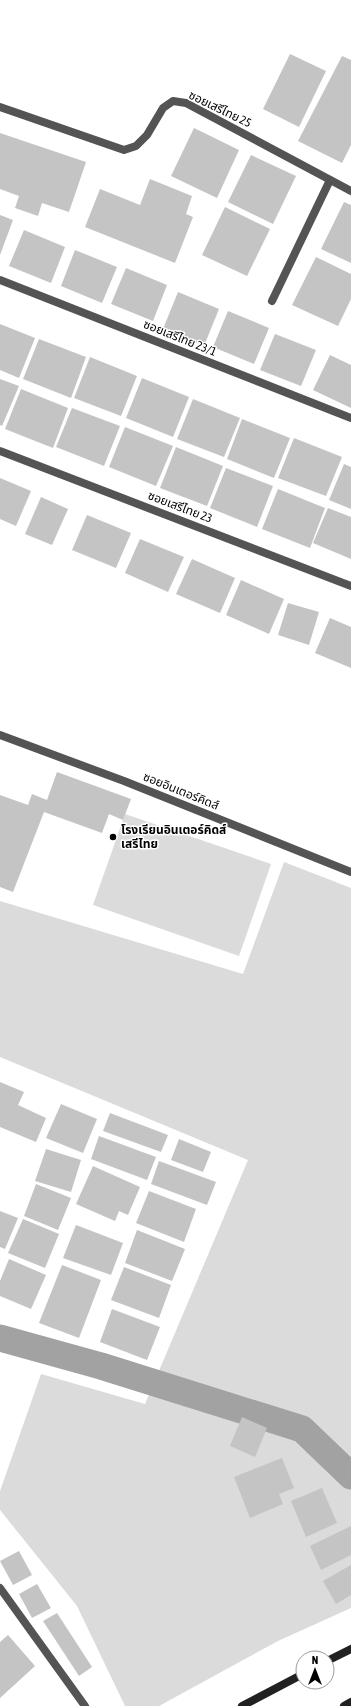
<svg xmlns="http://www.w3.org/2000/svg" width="351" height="1706" font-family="'Asap Condensed','Noto Sans Thai',sans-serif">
  <rect width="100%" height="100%" fill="#fff"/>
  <g fill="#dbdbdb">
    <path d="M125 814 271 864 239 956 93 905Z"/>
    <path d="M284 862 351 888V1608L278 1641 159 1706H125L77 1606 0 1510V1491L41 1374 145 1404 248 1160 0 1057V901L243 974Z"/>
  </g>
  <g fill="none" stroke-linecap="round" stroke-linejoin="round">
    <path stroke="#a2a2a2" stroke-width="27" d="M0 1338 101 1366 302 1429 351 1476"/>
  </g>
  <g fill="#c4c4c4">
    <path d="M290 54 326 71 299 127 263 109Z"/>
    <path d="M342 56 351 60V145L342 163 298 141Z"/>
    <path d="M194 128 239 150 217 198 171 176Z"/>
    <path d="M0 133 86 162 69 212 42 203 38 216 15 208 19 196 0 189Z"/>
    <path d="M251 155 296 176 273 224 228 202Z"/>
    <path d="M150 179 192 196 186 214 193 217 175 263 85 227 100 189 140 205Z"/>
    <path d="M344 202 351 205V263L321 249Z"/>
    <path d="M225 207 270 229 247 276 202 255Z"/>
    <path d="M0 215 13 220 0 255Z"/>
    <path d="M24 230 65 247 51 283 9 266Z"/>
    <path d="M75 250 117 267 102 303 61 286Z"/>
    <path d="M316 257 351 274V299L338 326 292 305Z"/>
    <path d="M126 268 167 285 153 321 111 304Z"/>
    <path d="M178 292 219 309 204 346 163 329Z"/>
    <path d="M228 311 269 328 254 364 213 347Z"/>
    <path d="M0 324 35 338 19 378 0 370Z"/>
    <path d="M275 334 316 350 301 386 260 370Z"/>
    <path d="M39 339 86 357 71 398 23 379Z"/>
    <path d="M330 355 351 365V408L313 390Z"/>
    <path d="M90 357 137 376 121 416 74 398Z"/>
    <path d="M142 378 189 397 173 437 126 418Z"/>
    <path d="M0 379 19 386 2 426 0 425Z"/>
    <path d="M21 389 68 408 53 448 5 429Z"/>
    <path d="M193 399 240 418 224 457 177 439Z"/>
    <path d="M72 408 120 426 104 466 56 447Z"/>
    <path d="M242 419 290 438 274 478 227 459Z"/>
    <path d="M125 427 173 446 156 486 109 467Z"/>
    <path d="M294 438 342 457 326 496 278 478Z"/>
    <path d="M176 447 223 466 207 506 160 488Z"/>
    <path d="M344 464 351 467V509L329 500Z"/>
    <path d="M226 468 273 486 257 527 210 508Z"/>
    <path d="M0 478 31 491 16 526 0 519Z"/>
    <path d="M278 489 325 508 310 548 262 529Z"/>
    <path d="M41 497 68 509 52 545 25 534Z"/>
    <path d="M328 508 351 517V559L313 543Z"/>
    <path d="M87 515 131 533 116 568 72 550Z"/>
    <path d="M140 539 184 557 168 592 125 573Z"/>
    <path d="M192 559 235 578 220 613 176 594Z"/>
    <path d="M241 580 284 599 269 634 226 615Z"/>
    <path d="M288 603 319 612 309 645 278 635Z"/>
    <path d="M330 618 351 627V668L315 653Z"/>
    <path d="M57 772 131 799 123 820 109 814 102 833 44 812 13 892 0 887V795L28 805 32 794 47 800Z"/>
    <path d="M0 1082 24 1092 18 1105 46 1118 36 1142 0 1127Z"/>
    <path d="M61 1104 97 1119 83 1153 46 1138Z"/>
    <path d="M110 1113 168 1135 161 1152 103 1131Z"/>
    <path d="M99 1136 156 1157 147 1180 91 1159Z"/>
    <path d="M179 1139 211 1152 203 1172 171 1160Z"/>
    <path d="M46 1149 81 1160 71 1192 35 1181Z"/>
    <path d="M159 1161 216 1182 207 1205 151 1184Z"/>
    <path d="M93 1166 140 1187 128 1215 119 1211 115 1221 76 1204Z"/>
    <path d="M36 1184 71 1198 58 1230 24 1216Z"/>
    <path d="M149 1191 196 1209 184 1242 136 1223Z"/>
    <path d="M0 1211 18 1218 5 1249 0 1247Z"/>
    <path d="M23 1219 59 1234 45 1268 8 1253Z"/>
    <path d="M76 1225 123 1243 111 1275 63 1258Z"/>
    <path d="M137 1230 185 1249 172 1281 125 1263Z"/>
    <path d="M9 1259 46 1275 31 1309 0 1296V1281Z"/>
    <path d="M62 1265 101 1280 79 1338 39 1323Z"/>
    <path d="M124 1267 171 1285 159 1318 111 1300Z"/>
    <path d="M112 1309 160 1327 147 1360 100 1342Z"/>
    <path d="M242 1417 267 1428 255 1457 230 1446Z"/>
    <path d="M282 1458 294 1488 279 1494 283 1504 250 1518 234 1477Z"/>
    <path d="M322 1488 337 1523 306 1537 291 1501Z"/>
    <path d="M351 1526V1555L321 1570 310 1546Z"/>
    <path d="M19 1551 32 1575 13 1585 0 1561Z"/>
    <path d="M351 1565V1595L336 1604 323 1581Z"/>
    <path d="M37 1584 51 1608 32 1618 19 1594Z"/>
    <path d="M57 1613 92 1667 79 1676 43 1621Z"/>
    <path d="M8 1635 35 1666 0 1698V1642Z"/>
  </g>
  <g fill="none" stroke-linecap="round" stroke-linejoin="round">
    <g stroke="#545454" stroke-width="8">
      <path d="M0 107 124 150 136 146 147 135 163 108 173 101 186 103 351 191"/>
      <path d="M0 280 351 418"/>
      <path d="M272 301 330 180"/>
      <path d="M0 451 351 586"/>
      <path d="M0 735 124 781 351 872"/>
      <path d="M0 1588 85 1706"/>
    </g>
    <g stroke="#212121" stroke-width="8">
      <path d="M327 1661 351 1649"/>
      <path d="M242 1706 303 1674"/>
      <path d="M344 1706 351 1702"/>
    </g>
  </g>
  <circle fill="#000" stroke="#fff" stroke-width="1.5" cx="113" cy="837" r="4"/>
  <g text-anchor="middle" stroke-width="3" stroke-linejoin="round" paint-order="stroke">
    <g font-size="12" fill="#000" stroke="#fff">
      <text transform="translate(220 109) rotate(26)" y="4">ซอยเสรีไทย 25</text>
      <text transform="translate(180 338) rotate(22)" y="4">ซอยเสรีไทย 23/1</text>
      <text transform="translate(180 507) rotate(21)" y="4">ซอยเสรีไทย 23</text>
      <text transform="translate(181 791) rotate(22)" y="4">ซอยอินเตอร์คิดส์</text>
    </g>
    <g font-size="12" font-weight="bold" fill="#000" stroke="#fff" text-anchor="start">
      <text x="121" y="834">โรงเรียนอินเตอร์คิดส์<tspan x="121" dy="14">เสรีไทย</tspan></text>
    </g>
  </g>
  <g transform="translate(315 1670)"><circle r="19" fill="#ffffff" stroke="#999999"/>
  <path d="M0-3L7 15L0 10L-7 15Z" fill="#000000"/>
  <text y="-6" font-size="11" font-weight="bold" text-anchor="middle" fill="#000000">N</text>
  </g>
</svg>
